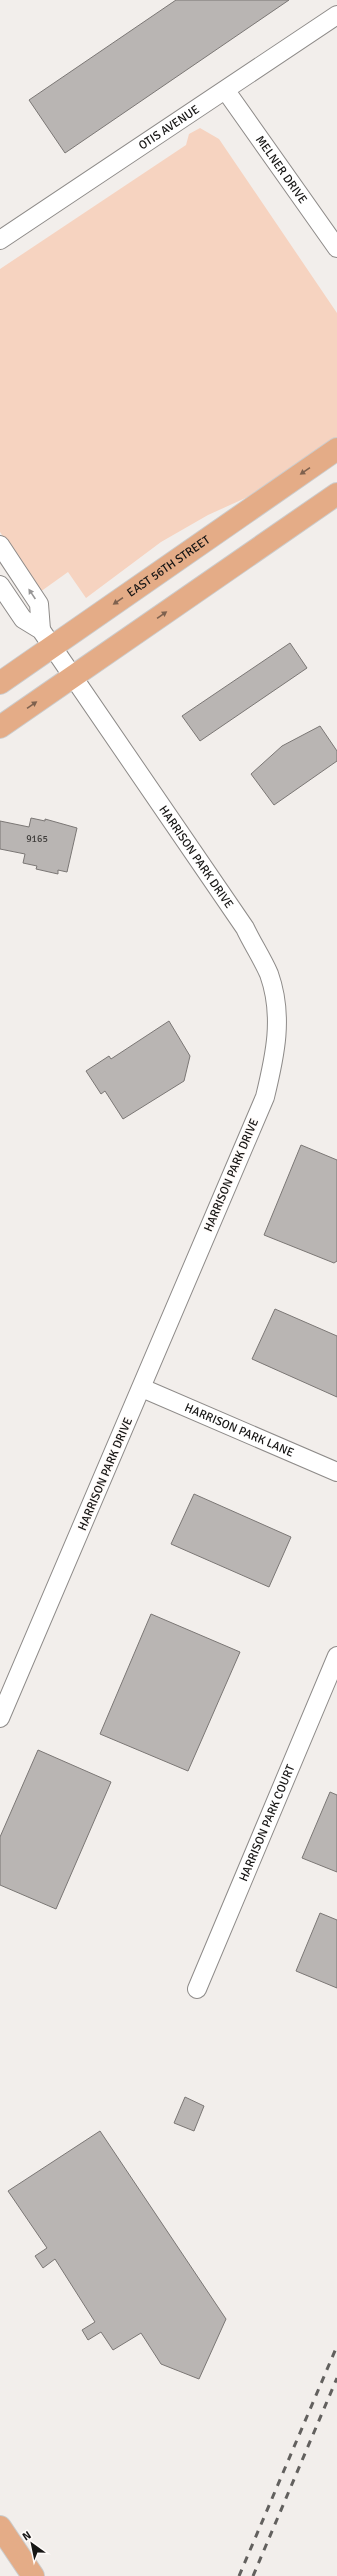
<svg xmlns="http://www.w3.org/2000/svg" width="337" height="2576" font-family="Signika,sans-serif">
  <rect width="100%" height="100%" fill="#f2eeeb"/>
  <path fill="#f6d3c0" d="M200 128 219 139 337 313V437L261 491 208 515 161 542 86 598 68 572 40 592 0 532V269L186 145 189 134Z"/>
  <g fill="#b9b5b3" stroke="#7b7775">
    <path d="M176 0H289L65 153 29 100Z"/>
    <path d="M290 643 307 668 200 741 182 716Z"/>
    <path d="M320 726 337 751V761L274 805 251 774 282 746Z"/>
    <path d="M31 818 45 821V819L77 828 67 872 58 870V874L36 869 37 866 23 863 25 854 0 849V821L29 827Z"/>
    <path d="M169 1021 190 1056 184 1081 123 1119 105 1091 101 1094 86 1071 109 1056 111 1059Z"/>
    <path d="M301 1145 337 1160V1261L334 1263 264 1235Z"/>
    <path d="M275 1309 337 1336V1397L252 1359Z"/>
    <path d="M194 1494 291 1537 269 1587 171 1544Z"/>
    <path d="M151 1614 240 1652 188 1771 100 1734Z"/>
    <path d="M38 1750 111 1782 56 1909 0 1885V1837Z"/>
    <path d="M330 1792 337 1795V1872L302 1858Z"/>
    <path d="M320 1913 337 1920V1988L296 1971Z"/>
    <path d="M185 2097 204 2106 194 2131 174 2123Z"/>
    <path d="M100 2131 226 2319 199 2379 161 2364 141 2333 113 2350 101 2332 88 2340 82 2330 95 2322 55 2259 43 2268 35 2256 47 2248 8 2191Z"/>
  </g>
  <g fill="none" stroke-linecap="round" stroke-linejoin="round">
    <g stroke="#8e8b89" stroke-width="20">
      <g id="minor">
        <path id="s1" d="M226 91 337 248"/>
        <path id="s2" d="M0 240 337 15"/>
        <path d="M0 545 39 604 41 630"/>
        <path id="s3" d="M0 585 23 619 41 630 245 928C252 943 262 958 269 974 284 1016 275 1056 265 1097L0 1718"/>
        <path id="s4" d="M142 1388 337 1472"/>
        <path id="s5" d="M197 1989 337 1656"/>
      </g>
    </g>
    <g stroke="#ccc" stroke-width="24">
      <g id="major">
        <path id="s6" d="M0 683 337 449"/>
        <path d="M0 727 337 494"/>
        <path d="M0 2527 33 2576"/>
      </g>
    </g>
    <use href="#minor" stroke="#fff" stroke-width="18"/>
    <use href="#major" stroke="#e4ac87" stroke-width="22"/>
    <g stroke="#62605e" stroke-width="3" stroke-dasharray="7 7" stroke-linecap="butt">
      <path d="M239 2576 337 2346"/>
      <path d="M253 2576 337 2378"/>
    </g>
  </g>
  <defs><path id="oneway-solid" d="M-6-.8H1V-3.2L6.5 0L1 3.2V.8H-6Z"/></defs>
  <g fill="#7e614e">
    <use href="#oneway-solid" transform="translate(305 471) rotate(146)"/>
    <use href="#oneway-solid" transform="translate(118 601) rotate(146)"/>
    <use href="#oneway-solid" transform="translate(162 615) rotate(-35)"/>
    <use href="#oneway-solid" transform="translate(32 705) rotate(-34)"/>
  </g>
  <use fill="#979696" href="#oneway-solid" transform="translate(32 594) rotate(-124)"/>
  <g text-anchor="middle" stroke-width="3" stroke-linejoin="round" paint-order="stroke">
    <g font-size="10" fill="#403e3c">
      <text x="37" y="842">9165</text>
    </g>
    <g font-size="12" fill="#171615" stroke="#fffbf9">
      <text dy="4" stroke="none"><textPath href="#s2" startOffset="203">OTIS AVENUE</textPath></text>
      <text dy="4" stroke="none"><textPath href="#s1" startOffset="96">MELNER DRIVE</textPath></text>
      <text dy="4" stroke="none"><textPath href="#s6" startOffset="205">EAST 56TH STREET</textPath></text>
      <text dy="4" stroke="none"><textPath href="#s3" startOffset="337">HARRISON PARK DRIVE</textPath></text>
      <text transform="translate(231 1175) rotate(-67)" y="4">HARRISON PARK DRIVE</text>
      <text dy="4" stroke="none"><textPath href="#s4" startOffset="106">HARRISON PARK LANE</textPath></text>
      <text transform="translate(105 1474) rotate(-67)" y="4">HARRISON PARK DRIVE</text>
      <text dy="4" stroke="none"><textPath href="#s5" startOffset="180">HARRISON PARK COURT</textPath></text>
    </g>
  </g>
  <g transform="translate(32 2544) rotate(327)" stroke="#fffbf9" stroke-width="3" paint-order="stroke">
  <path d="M0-3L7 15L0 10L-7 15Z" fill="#171615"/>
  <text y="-6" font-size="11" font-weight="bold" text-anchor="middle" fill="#171615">N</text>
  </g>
</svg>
